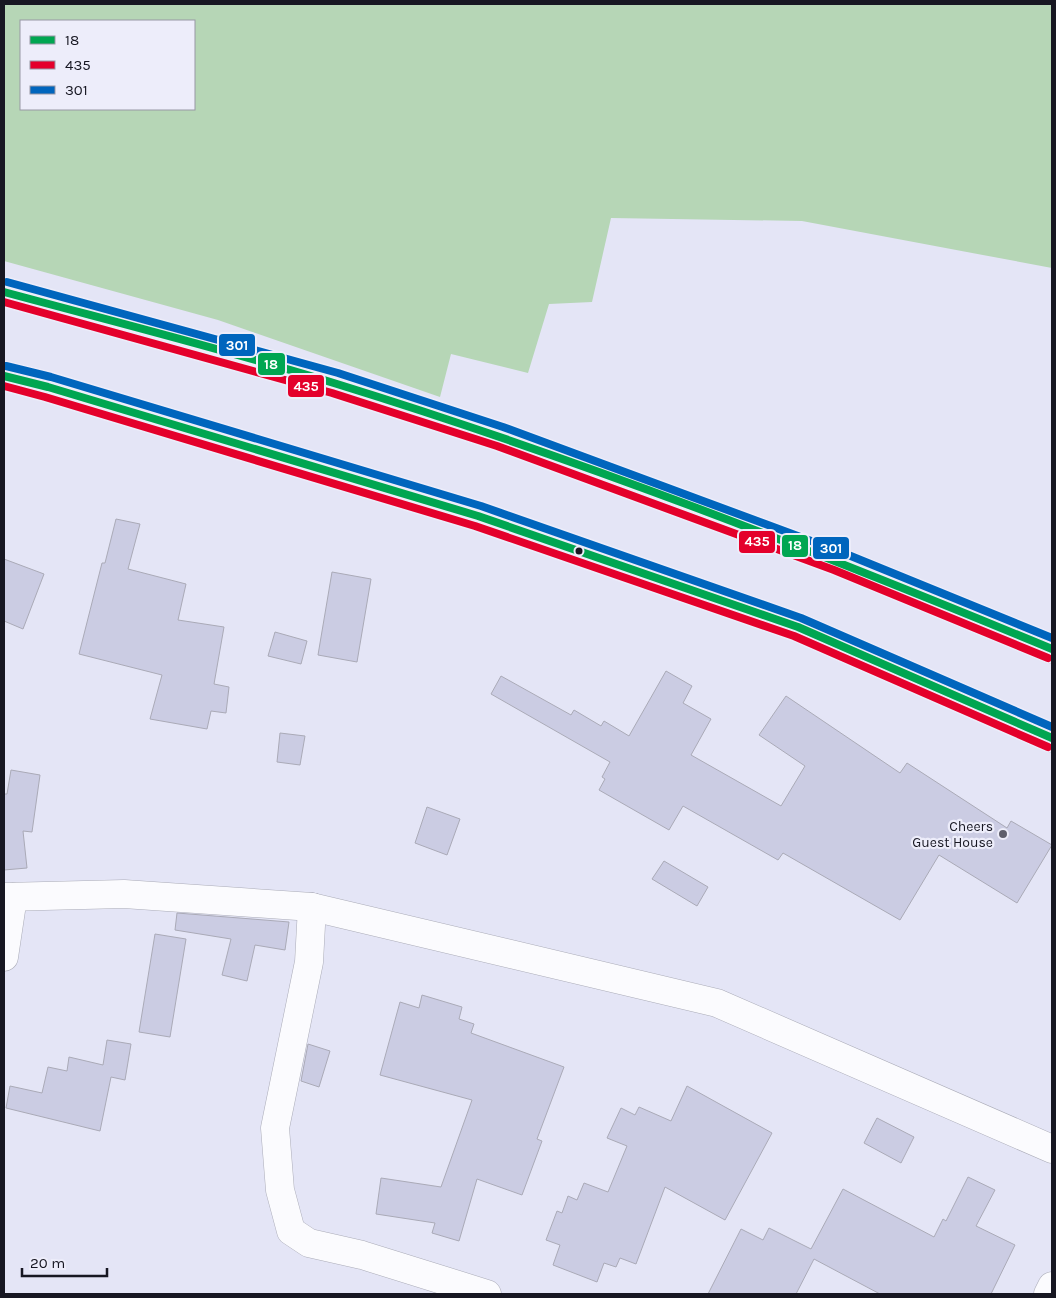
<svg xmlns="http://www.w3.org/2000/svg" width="1056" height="1298" font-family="Karla,sans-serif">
  <rect width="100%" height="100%" fill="#e4e5f6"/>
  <path fill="#b6d6b6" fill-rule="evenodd" d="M4 4H1052V268L802 221 611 218 592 302 549 304 528 373 451 354 440 397 218 320 4 261ZM21 21H194V109H21Z"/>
  <g fill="#cbcce3" stroke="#aaaab7">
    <path d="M116 519 140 524 128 569 186 584 178 620 224 627 214 684 229 687 226 713 211 711 207 729 150 719 162 675 79 654 102 563H105Z"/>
    <path d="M4 559 44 574 23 629 4 621Z"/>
    <path d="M332 572 371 579 357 662 318 655Z"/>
    <path d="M275 632 307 641 301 664 268 656Z"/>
    <path d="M666 671 692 686 683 703 711 719 691 755 781 806 805 766 759 735 786 696 900 773 907 763 1007 828 1011 821 1052 845 1017 903 939 855 900 920 783 853 778 860 683 806 669 830 599 790 605 779 602 777 610 762 491 694 501 676 571 715 574 710 601 726 604 721 629 736Z"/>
    <path d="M280 733 305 736 300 765 277 762Z"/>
    <path d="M11 770 40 775 32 832 23 831 27 868 4 870V794H7Z"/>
    <path d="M427 807 460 819 447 855 415 843Z"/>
    <path d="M664 861 708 887 697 906 652 879Z"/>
    <path d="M177 913 289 922 285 950 255 945 247 981 222 975 231 939 175 930Z"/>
    <path d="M155 934 186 939 170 1037 139 1032Z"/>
    <path d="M422 995 462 1007 459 1019 474 1024 471 1033 564 1067 537 1139 542 1141 522 1195 477 1179 459 1241 432 1233 435 1223 376 1214 381 1178 441 1187 472 1100 380 1075 400 1002 419 1008Z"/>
    <path d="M107 1040 131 1044 125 1080 111 1077 100 1131 6 1108 10 1086 42 1093 48 1067 67 1071 69 1057 103 1065Z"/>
    <path d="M308 1044 330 1051 319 1087 301 1081Z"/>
    <path d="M687 1086 772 1133 725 1220 665 1187 636 1264 620 1258 616 1267 604 1263 597 1282 553 1265 560 1245 546 1240 557 1211 562 1213 568 1196 577 1200 584 1183 608 1192 627 1146 607 1138 621 1108 635 1115 639 1107 671 1121Z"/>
    <path d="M877 1118 914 1137 901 1163 864 1143Z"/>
    <path d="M968 1177 995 1190 976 1226 1015 1245 991 1294H880L814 1259 796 1294H708L741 1229 763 1240 769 1228 811 1249 843 1189 934 1237 943 1219 946 1221Z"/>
  </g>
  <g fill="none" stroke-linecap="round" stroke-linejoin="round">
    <g stroke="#abacb8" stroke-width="29">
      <g id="minor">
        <path d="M4 897 124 894 312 907 717 1003 1052 1149"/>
        <path d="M312 907 309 962 275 1128 280 1190 291 1231 309 1243 362 1255 487 1294"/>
        <path d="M4 957 13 897"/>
        <path d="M1048 1294 1052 1286"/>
      </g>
    </g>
    <g stroke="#c3c3cb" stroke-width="29">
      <g id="trunk">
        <path d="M4 292 335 383 500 437 838 561 1052 649"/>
        <path d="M4 376 48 387 478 516 798 627 1052 738"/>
      </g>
    </g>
    <use href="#minor" stroke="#fbfbfe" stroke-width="28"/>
    <use href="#trunk" stroke="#ebecf6" stroke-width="28"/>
    <g stroke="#ededfa" stroke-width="11">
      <g id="bus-1">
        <path d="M4 292C115 322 227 350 337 384 580 459 817 552 1052 649"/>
        <path d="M4 376 48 387 478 516 798 627 1052 738"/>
      </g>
    </g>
    <g stroke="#ededfa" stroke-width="11">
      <g id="bus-2">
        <path d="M4 302 332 393 497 446 834 570 1048 658"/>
        <path d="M4 386 45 397 475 526 794 636 1048 747"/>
      </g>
    </g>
    <g stroke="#ededfa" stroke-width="11">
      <g id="bus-3">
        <path d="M7 282 338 373 503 427 841 552 1052 638"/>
        <path d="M6 366 51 377 481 506 801 618 1052 727"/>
      </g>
    </g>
    <use href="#bus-1" stroke="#00a651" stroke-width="8"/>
    <use href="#bus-2" stroke="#e4002b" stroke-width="8"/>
    <use href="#bus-3" stroke="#0065bd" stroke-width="8"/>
  </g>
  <circle fill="#171722" stroke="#ededfa" stroke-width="2" cx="579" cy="551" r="4.5"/>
  <circle fill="#5f5f6c" stroke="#ededfa" stroke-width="2" cx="1003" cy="834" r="5"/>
  <g text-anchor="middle" stroke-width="4.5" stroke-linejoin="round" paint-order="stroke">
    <g font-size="14" fill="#171722" stroke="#ededfa" text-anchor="end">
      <text x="993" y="831">Cheers<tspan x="993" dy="16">Guest House</tspan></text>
    </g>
  </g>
  <g stroke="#ededfa" stroke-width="2">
    <rect x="218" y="333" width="38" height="24" rx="5" fill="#0065bd"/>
    <rect x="257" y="352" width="29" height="24" rx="5" fill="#00a651"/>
    <rect x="287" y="374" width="38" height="24" rx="5" fill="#e4002b"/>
    <rect x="738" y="530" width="38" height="24" rx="5" fill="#e4002b"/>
    <rect x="781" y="534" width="28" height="24" rx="5" fill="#00a651"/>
    <rect x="812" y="536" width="38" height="24" rx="5" fill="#0065bd"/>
  </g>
  <g font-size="14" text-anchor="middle" font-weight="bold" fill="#fff">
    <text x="237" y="350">301</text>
    <text x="271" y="369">18</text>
    <text x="306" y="391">435</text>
    <text x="757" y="546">435</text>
    <text x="795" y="550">18</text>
    <text x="831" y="553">301</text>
  </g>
  <rect width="1056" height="1298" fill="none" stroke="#171722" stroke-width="10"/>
  <rect x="20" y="20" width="175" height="90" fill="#ededfa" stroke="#9797a4"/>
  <rect x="30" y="36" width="25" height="8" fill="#00a651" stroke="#9797a4"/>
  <text x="65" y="45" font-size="15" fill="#171722">18</text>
  <rect x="30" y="61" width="25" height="8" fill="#e4002b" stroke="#9797a4"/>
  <text x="65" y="70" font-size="15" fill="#171722">435</text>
  <rect x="30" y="86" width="25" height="8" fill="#0065bd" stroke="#9797a4"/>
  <text x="65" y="95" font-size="15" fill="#171722">301</text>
  <path d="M22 1268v8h85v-8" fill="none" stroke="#171722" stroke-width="2.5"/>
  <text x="30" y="1268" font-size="15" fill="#171722" stroke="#ededfa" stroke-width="4" paint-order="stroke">20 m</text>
</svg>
